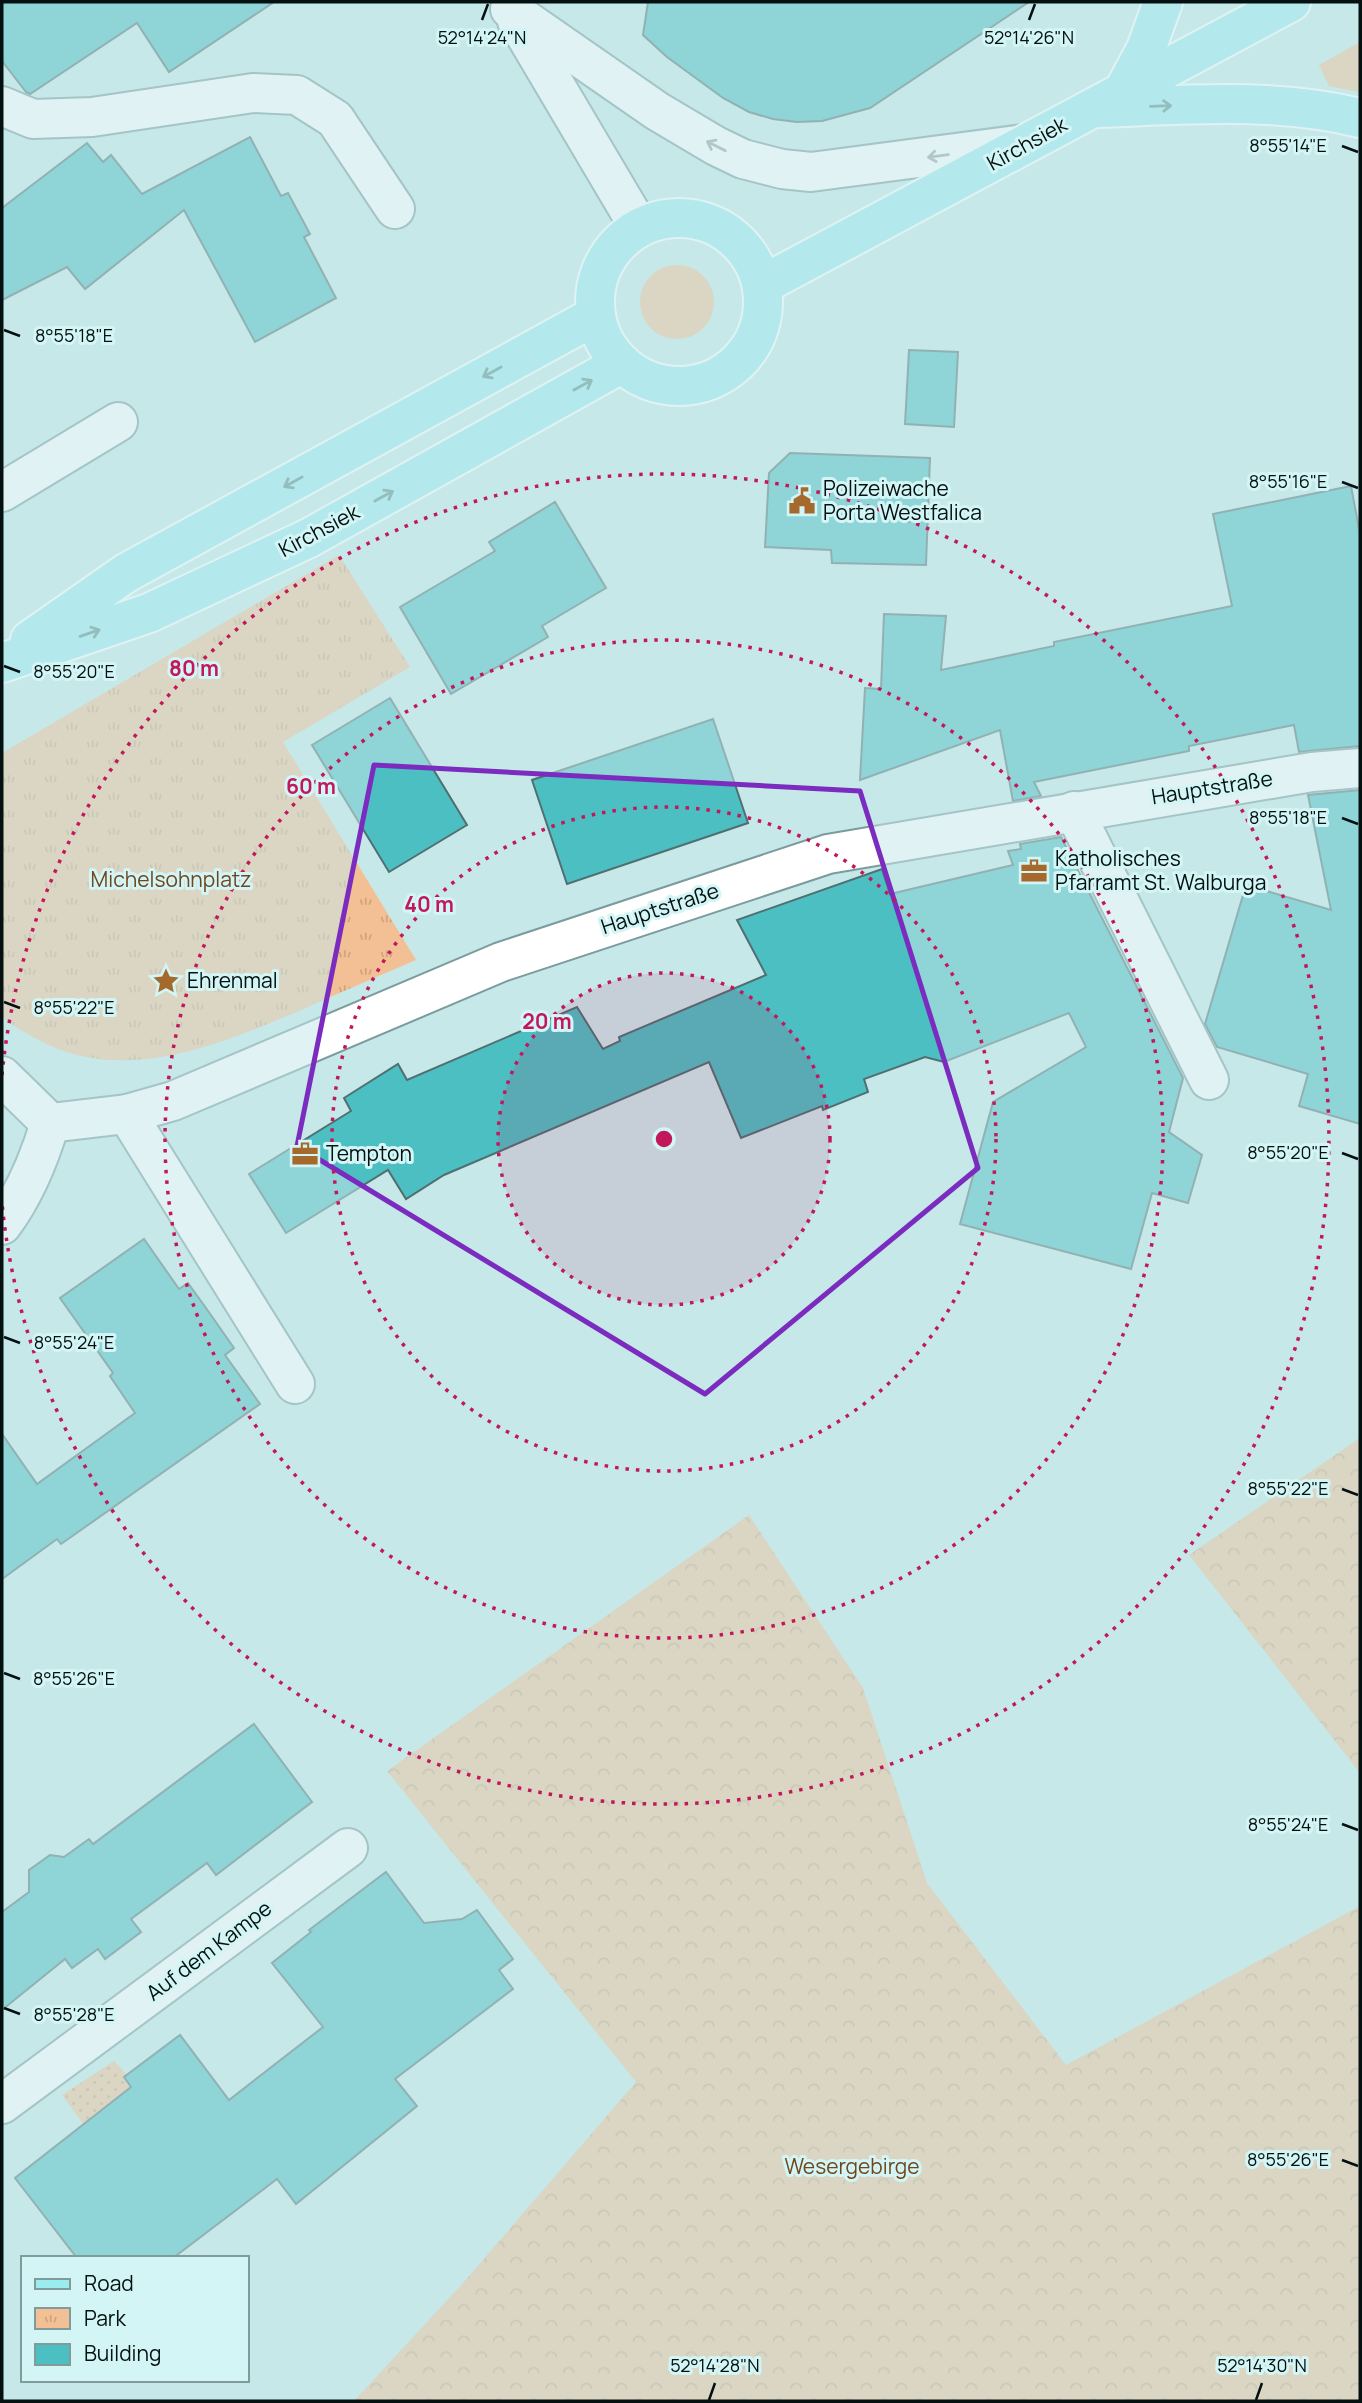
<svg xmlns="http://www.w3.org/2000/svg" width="1362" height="2403" font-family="Manrope,sans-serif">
  <defs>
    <pattern id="forest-crowns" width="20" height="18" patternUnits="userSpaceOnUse" patternTransform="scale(1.75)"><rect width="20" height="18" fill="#f2c094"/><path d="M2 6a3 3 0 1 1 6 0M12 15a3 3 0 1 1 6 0" fill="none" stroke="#cea47f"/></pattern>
    <pattern id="park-tufts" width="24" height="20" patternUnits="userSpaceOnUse" patternTransform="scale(1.75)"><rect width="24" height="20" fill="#f2c094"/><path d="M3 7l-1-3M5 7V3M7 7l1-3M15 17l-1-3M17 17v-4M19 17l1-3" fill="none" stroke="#cea47f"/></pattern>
    <pattern id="garden-dots" width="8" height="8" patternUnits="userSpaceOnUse" patternTransform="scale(1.75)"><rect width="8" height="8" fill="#f2c094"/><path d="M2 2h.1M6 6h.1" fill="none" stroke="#cea47f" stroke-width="1.8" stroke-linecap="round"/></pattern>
  </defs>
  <rect width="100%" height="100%" fill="#c6e8e9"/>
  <g fill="#f2c094">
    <path d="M1360 42 1359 92 1329 86 1319 65Z"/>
    <circle cx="677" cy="302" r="37"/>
  </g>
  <g fill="url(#forest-crowns)">
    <path d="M1360 1438V1773L1189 1555Z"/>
    <path d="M749 1515 863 1688 927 1883 1066 2065 1360 1906V2401H354L463 2283 636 2082 387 1771Z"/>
  </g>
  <path fill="url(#park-tufts)" d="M339 555 410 667 283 742 416 960C380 975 344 991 308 1007 226 1042 124 1088 37 1039 24 1032 12 1026 2 1016V753Z"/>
  <path fill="url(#garden-dots)" d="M114 2061 127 2075 124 2078 133 2089 92 2136 62 2095Z"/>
  <g fill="#4cbfc3" stroke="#506f70" stroke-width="2">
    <path d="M2 2H274L169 72 137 23 30 94 26 92 2 61Z"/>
    <path d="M648 2H1029L870 108 822 121 797 122 773 119 749 112 723 98 667 57 643 35Z"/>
    <path d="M250 137 281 196 288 193 310 234 304 237 336 298 255 342 184 210 85 289 67 267 2 300V208L87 143 103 162 111 155 142 194Z"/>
    <path d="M909 350 958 352 954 427 905 424Z"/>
    <path d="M790 453 930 458 926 565 832 563 831 550 765 547 769 473Z"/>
    <path d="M1351 486 1360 534V746L1299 752 1294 725 1189 746V751L1034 782 1041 796 1013 801 1000 730 860 780 865 688 881 689 884 614 946 616 941 670 1054 646V642L1232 606 1213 514Z"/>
    <path d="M555 502 606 588 542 626 548 637 451 694 400 607 495 551 489 542Z"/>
    <path d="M390 698 467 825 389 872 312 745Z"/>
    <path d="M713 719 748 823 567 884 532 780Z"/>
    <path d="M1360 790V1124L1299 1106 1308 1074 1217 1047 1205 1024 1246 885 1331 910 1308 795Z"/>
    <path d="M1061 837 1183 1078 1169 1132 1202 1155 1188 1203 1152 1193 1131 1269 960 1224 993 1102 1086 1047 1069 1013 944 1062 925 1057 864 1079 868 1092 823 1110 822 1106 741 1138 709 1062 444 1175 406 1199 388 1170 286 1233 249 1174 351 1111 344 1098 398 1064 407 1080 577 1007 603 1049 620 1041 619 1037 766 975 737 920 882 869 890 894 1013 865 1008 851 1021 849 1020 844Z"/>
    <path d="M144 1239 179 1289 188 1283 206 1308 234 1348 225 1355 260 1404 61 1544 57 1539 2 1579V1434L37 1484 135 1413 110 1376 113 1373 60 1298Z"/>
    <path d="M254 1724 312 1802 216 1875 207 1863 131 1919 141 1932 105 1959 98 1949 72 1968 65 1959 2 2010V1912L29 1892V1870L50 1855 64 1857 89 1839 93 1844Z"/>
    <path d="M386 1872 424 1923 462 1919 477 1910 513 1959 499 1970 513 1989 395 2079 417 2106 296 2204 277 2179 173 2258H77L15 2178 131 2087 124 2077 180 2035 229 2100 323 2027 272 1963 311 1932 309 1930Z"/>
  </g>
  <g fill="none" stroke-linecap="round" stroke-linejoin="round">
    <g stroke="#7b9b9c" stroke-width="42">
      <g id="minor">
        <path d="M510 9 657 111 716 146 743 159 782 169 811 172 1024 144"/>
        <path d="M517 21 639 227"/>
        <path d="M2 106 33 119 92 117 253 93 297 95 335 119 395 209"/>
        <path d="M2 492 118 422"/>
        <path d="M1074 811 1209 1080"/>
        <path d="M2 1076 50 1123"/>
        <path d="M127 1114 295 1384"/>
        <path d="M50 1123 127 1114 173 1101 501 962 828 854 1312 772 1360 768"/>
        <path d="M2 1225C25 1194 39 1160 50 1123"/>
        <path d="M2 2104 348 1848"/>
      </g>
    </g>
    <g stroke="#fff" stroke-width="42">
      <g id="major">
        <path d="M1124 90 1146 49 1163 2"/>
        <path d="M1098 108C1185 105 1275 97 1360 118"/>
        <circle cx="679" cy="302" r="84"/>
        <path d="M762 285 1291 2"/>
        <path d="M30 640 126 573 595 316"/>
        <path d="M2 663 149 613 309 538 621 364"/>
      </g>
    </g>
    <use href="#minor" stroke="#fff" stroke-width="38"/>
    <use href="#major" stroke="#9becef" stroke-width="38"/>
  </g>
  <defs><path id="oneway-shaft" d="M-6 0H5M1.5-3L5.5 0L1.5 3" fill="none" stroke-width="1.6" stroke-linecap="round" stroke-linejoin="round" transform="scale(1.75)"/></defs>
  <g stroke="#58898b">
    <use href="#oneway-shaft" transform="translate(1161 106) rotate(-2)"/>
    <use href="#oneway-shaft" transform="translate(492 372) rotate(151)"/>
    <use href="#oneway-shaft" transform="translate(583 385) rotate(-29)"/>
    <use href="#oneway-shaft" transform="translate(293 482) rotate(151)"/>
    <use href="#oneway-shaft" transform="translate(384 496) rotate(-29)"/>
    <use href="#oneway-shaft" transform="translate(90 633) rotate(-19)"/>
  </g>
  <g stroke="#9ba0a0">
    <use href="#oneway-shaft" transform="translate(716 146) rotate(-153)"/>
    <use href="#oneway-shaft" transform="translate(938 156) rotate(172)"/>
  </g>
  <path d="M0 0H1362V2403H0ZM374 765 860 791 978 1168 705 1394 297 1146Z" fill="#c6e8e9" fill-opacity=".55" fill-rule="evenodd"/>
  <path fill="none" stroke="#7b2cbf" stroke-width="5" stroke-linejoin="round" d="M374 765 860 791 978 1168 705 1394 297 1146Z"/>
  <path fill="none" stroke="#051111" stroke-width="2.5" d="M482 20 488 4M1029 20 1035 4M1342 146 1358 152M4 330 20 336M1342 482 1358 488M4 666 20 672M1342 818 1358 824M4 1002 20 1008M1342 1153 1358 1159M4 1337 20 1343M1342 1489 1358 1495M4 1673 20 1679M1342 1824 1358 1830M4 2008 20 2014M1342 2160 1358 2166M709 2400 715 2383M1256 2400 1262 2383"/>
  <circle cx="664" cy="1139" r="166" fill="#c2185b" fill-opacity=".12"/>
  <g fill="none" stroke="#c2185b" stroke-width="3.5" stroke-dasharray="3.5 7">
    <circle cx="664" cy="1139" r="166"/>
    <circle cx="664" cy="1139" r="332"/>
    <circle cx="664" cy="1139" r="499"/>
    <path d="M2 1075A665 665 0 1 1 2 1203"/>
  </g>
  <defs>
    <g id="civic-bare" transform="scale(2.1)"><path d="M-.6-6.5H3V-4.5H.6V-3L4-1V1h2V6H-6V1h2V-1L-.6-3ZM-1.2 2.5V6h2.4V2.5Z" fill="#a5692c" stroke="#d3f5f6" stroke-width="2.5" paint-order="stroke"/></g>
    <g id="office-bare" transform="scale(2.1)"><path d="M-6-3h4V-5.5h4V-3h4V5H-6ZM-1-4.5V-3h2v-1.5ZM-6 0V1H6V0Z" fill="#a5692c" stroke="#d3f5f6" stroke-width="2.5" paint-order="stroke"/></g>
    <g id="sight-bare" transform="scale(2.1)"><path d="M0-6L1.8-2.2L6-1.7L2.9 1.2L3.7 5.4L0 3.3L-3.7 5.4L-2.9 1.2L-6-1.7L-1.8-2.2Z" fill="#a5692c" stroke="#d3f5f6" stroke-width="2.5" paint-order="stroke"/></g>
  </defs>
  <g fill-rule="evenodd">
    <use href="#civic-bare" x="802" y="501"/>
    <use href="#office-bare" x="1034" y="871"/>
    <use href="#sight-bare" x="166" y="981"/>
    <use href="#office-bare" x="305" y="1154"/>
  </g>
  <g text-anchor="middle" stroke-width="6" stroke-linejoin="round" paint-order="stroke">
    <g font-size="21" fill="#051111" stroke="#d3f5f6">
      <text transform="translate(1027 144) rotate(-29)" y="7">Kirchsiek</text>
      <text transform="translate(319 531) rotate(-28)" y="7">Kirchsiek</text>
      <text transform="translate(1212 788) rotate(-9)" y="7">Hauptstraße</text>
      <text transform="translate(660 909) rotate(-18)" y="7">Hauptstraße</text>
      <text transform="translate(209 1951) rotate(-37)" y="7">Auf dem Kampe</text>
    </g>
    <g font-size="21" fill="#051111" stroke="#d3f5f6" text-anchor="start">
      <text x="823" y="496">Polizeiwache<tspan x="823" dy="24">Porta Westfalica</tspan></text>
      <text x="1055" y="866">Katholisches<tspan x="1055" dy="24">Pfarramt St. Walburga</tspan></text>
      <text x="187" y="988">Ehrenmal</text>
      <text x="326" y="1161">Tempton</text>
    </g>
    <g font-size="21" fill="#70471d" stroke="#d3f5f6">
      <text x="171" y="887">Michelsohnplatz</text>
      <text x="852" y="2174">Wesergebirge</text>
    </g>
  </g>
  <g font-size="18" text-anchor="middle" fill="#051111" stroke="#d3f5f6" stroke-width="6" stroke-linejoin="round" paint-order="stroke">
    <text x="1029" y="44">52°14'26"N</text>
    <text x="482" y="44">52°14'24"N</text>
    <text x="1288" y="152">8°55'14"E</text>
    <text x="74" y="342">8°55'18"E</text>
    <text x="1288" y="488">8°55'16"E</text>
    <text x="74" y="678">8°55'20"E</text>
    <text x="1288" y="824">8°55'18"E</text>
    <text x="74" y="1014">8°55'22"E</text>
    <text x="1288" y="1159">8°55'20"E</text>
    <text x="74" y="1349">8°55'24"E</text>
    <text x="1288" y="1495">8°55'22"E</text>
    <text x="74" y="1685">8°55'26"E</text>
    <text x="1288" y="1831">8°55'24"E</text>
    <text x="74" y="2021">8°55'28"E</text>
    <text x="1288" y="2166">8°55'26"E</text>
    <text x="715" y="2372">52°14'28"N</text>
    <text x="1262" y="2372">52°14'30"N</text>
  </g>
  <circle cx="664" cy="1139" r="10" fill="#c2185b" stroke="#d3f5f6" stroke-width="3.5"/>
  <g font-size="21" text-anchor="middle" font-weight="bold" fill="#c2185b" stroke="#d3f5f6" stroke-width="6" stroke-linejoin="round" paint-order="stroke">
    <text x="194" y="676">80 m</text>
    <text x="311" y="794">60 m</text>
    <text x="429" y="912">40 m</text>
    <text x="547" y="1029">20 m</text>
  </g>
  <rect width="1362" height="2403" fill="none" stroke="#051111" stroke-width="7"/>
  <rect x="21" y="2256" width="228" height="126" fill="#d3f5f6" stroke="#819a9a" stroke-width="2"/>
  <rect x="35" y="2279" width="35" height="10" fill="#9becef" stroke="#819a9a" stroke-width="2"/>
  <text x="84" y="2291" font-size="21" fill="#051111">Road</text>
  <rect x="35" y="2308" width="35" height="21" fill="url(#park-tufts)" stroke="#819a9a" stroke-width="2"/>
  <text x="84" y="2326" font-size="21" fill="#051111">Park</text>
  <rect x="35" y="2344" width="35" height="21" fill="#4cbfc3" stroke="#819a9a" stroke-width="2"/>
  <text x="84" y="2361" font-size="21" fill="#051111">Building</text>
</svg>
